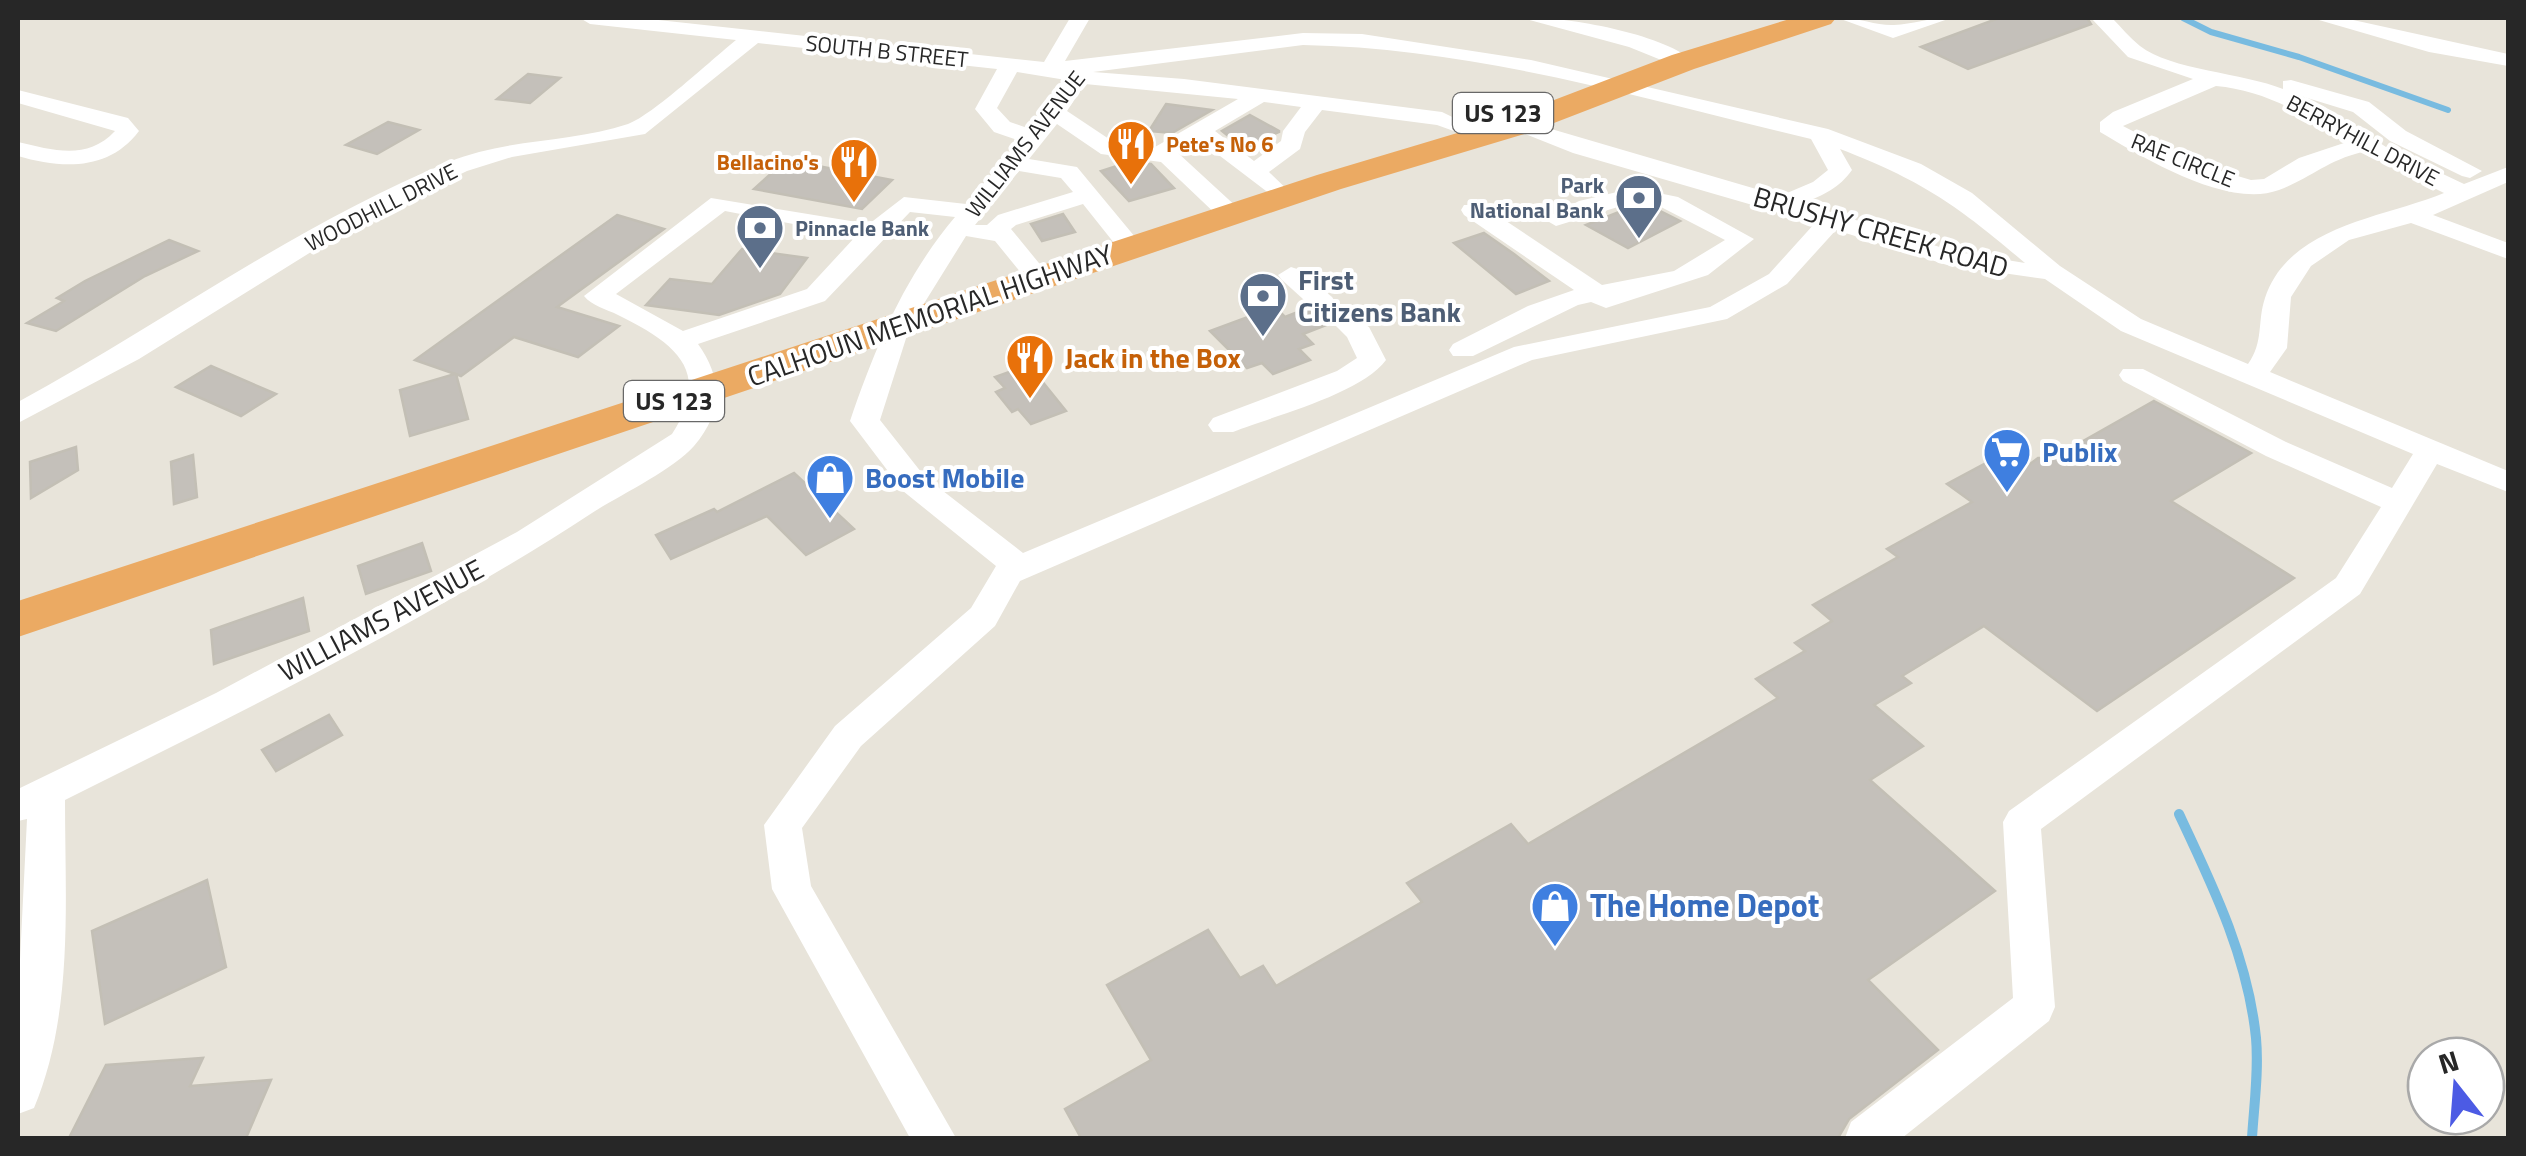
<svg xmlns="http://www.w3.org/2000/svg" width="2526" height="1156" font-family="'Titillium Web',sans-serif">
  <rect width="100%" height="100%" fill="#e8e4da"/>
  <g fill="none" stroke-linecap="round" stroke-linejoin="round">
    <path stroke="#78bbe0" stroke-width="6" d="M2183 18 2211 32 2299 57 2448 110"/>
    <path stroke="#78bbe0" stroke-width="10" d="M2179 814C2213 886 2248 958 2256 1038 2259 1071 2254 1105 2252 1138"/>
  </g>
  <g fill="#c4c0ba" stroke="#c3bfb5" stroke-width="2.5">
    <path d="M1999 18H2087L2091 24 1968 69 1921 47Z"/>
    <path d="M528 74 560 78 530 103 497 99Z"/>
    <path d="M1166 104 1212 110 1172 133 1149 131Z"/>
    <path d="M1250 115 1279 131V132L1243 148 1222 131Z"/>
    <path d="M388 122 419 130 377 154 346 145Z"/>
    <path d="M786 160 892 180 862 209 754 189Z"/>
    <path d="M1129 162 1151 164 1174 188 1129 201 1101 171Z"/>
    <path d="M1634 206 1660 211 1680 221 1628 248 1586 225Z"/>
    <path d="M1063 214 1075 232 1042 241 1031 224Z"/>
    <path d="M617 215 664 229 557 307 619 326 578 357 514 337 461 376 456 374 468 419 410 436 400 390 455 374 415 360Z"/>
    <path d="M1484 233 1514 254 1549 281 1516 294 1454 243Z"/>
    <path d="M169 240 198 251 145 276 56 331 27 323 64 301 57 298 85 281Z"/>
    <path d="M742 249 807 258 780 294 719 315 646 305 670 279 712 284Z"/>
    <path d="M1275 307 1285 317 1308 308 1332 313 1325 319 1329 324 1303 334 1313 344 1299 349 1310 360 1273 374 1262 363 1247 368 1210 331Z"/>
    <path d="M1029 365 1066 411 1031 424 1018 409 1012 412 996 392 1005 388 995 377Z"/>
    <path d="M211 366 276 394 241 416 176 387Z"/>
    <path d="M2154 401 2251 453 2171 501 2294 578 2097 711 1984 626 1902 676 1911 683 1874 705 1923 746 1870 780 1995 891 1868 980 1938 1050 1849 1119 1838 1138H1081L1065 1109 1151 1060 1107 985 1208 930 1240 978 1263 966 1276 986 1422 902 1407 883 1511 824 1528 844 1778 698 1756 679 1805 651 1795 643 1832 621 1813 605 1898 557 1887 549 1972 502 1947 484 2003 454 2026 467 2038 458H2053Z"/>
    <path d="M76 447 78 470 31 498 30 462Z"/>
    <path d="M193 455 197 497 174 504 171 462Z"/>
    <path d="M794 473 854 529 806 555 767 516 671 559 656 535 714 509 717 512Z"/>
    <path d="M422 543 431 571 366 594 358 566Z"/>
    <path d="M303 598 309 631 214 664 211 630Z"/>
    <path d="M329 715 342 735 276 771 262 750Z"/>
    <path d="M207 880 226 967 105 1024 92 931Z"/>
    <path d="M203 1058 190 1086 271 1080 246 1138H69L106 1065Z"/>
  </g>
  <g fill="none" stroke-linecap="round" stroke-linejoin="round">
    <g fill="#fff" fill-rule="evenodd">
      <path d="M580 18H640L1044 62 1070 18H1090L1065 61 1303 33 1362 34 1531 60 1828 129 1921 164 1972 193 2060 266 2141 319 2248 364C2264 342 2257 322 2265 298 2289 225 2384 218 2444 193L2362 152C2326 161 2309 179 2279 190 2227 209 2144 158 2100 132V122L2113 112 2193 79 2128 57 2091 18H2112C2121 27 2130 38 2140 46 2170 70 2244 73 2283 89V81L2291 80 2369 102 2406 131 2482 171 2470 178 2462 176 2390 141 2353 112 2291 93 2325 107 2386 147 2464 184 2508 167V182L2433 215 2508 243V259L2411 223 2349 240 2311 266 2291 297 2287 348 2270 372 2508 471V492L2437 464 2360 594 2041 829 2055 1007 2049 1021 1902 1138H1845L1851 1122 2013 998 2003 822 2009 811 2336 578 2381 507 2266 456 2123 381 2119 375 2123 369H2143L2286 442 2392 488 2413 454 2121 331 2045 279 1947 265 1836 230 1787 284 1727 319 1532 360 1020 581 995 626 861 746 802 828 811 886 956 1138H910L772 889 764 825 835 726 971 608 996 566 903 491 850 421C876 346 903 279 955 217L910 212 825 301 698 344C723 379 723 412 694 446 673 470 620 495 592 513 425 622 243 711 65 800 65 901 74 1013 34 1108L18 1114V1000L27 819 18 821V789L216 693 517 532 672 434C713 371 675 343 618 315 606 309 592 306 584 296L711 198 869 224 904 197 966 204 1020 141 994 132 975 109 997 69 758 43 645 134 512 157 467 171 348 229 139 359 18 423V402C162 324 297 224 449 162 507 138 572 143 628 124 653 115 711 60 736 40L590 24ZM1303 45C1475 48 1645 99 1811 139L1828 170 1813 182 1780 196 1524 121H1508L1505 126 1573 153 1815 223 1769 274 1710 307 1514 347 1023 553 925 477 880 420 910 326 966 236 995 241 1030 284 1039 287 1052 279 1011 229 1016 225 1083 204 1122 253H1140L1144 248 1140 243 1077 167 1029 159 1057 124 1101 154 1161 162 1222 220H1240L1243 215 1240 210 1178 153 1199 140 1283 204 1295 197 1269 172 1300 149 1305 132 1322 110 1437 125 1462 134 1473 127 1442 112 1184 79 1093 72ZM1017 72 1066 80 1030 129 1010 122 997 108ZM1085 84 1238 99 1155 147 1115 143 1067 111ZM2216 86C2264 90 2307 115 2347 142L2299 158 2264 179 2251 180 2194 163 2123 126ZM1264 102 1301 107 1283 131 1281 141 1254 161 1215 131ZM1840 149C1923 181 1958 206 2025 263L1952 251 1803 203C1824 195 1839 188 1852 170ZM1019 171 1061 178 1073 192 998 215 987 225H975ZM725 211 856 236 807 289 683 331 616 294Z"/>
      <path d="M1522 18C1561 15 1666 34 1694 62L1683 68 1676 66 1629 47Z"/>
      <path d="M1838 18C1858 17 1877 26 1894 25 1914 24 1931 17 1951 18L1893 38Z"/>
      <path d="M2312 18H2344L2508 54V66L2429 52Z"/>
      <path d="M18 90 128 118 139 131C109 171 62 169 18 156V142C53 150 87 161 115 131L18 103Z"/>
      <path d="M1634 188 1678 197 1754 239 1708 275 1606 308 1591 302 1578 305 1473 356H1453L1449 350 1453 344 1528 306 1574 290 1464 215 1461 210 1464 205H1482L1602 285 1674 271 1725 240 1661 207 1634 202 1556 226 1544 219 1579 201Z"/>
      <path d="M1291 267 1300 270 1332 297 1336 303 1332 309H1314L1282 280 1278 275Z"/>
      <path d="M1342 311 1369 327 1386 360C1361 394 1273 416 1233 432H1213L1208 425 1213 418 1337 371 1357 358 1347 337 1329 319Z"/>
    </g>
    <path fill="#ebaa63" fill-rule="evenodd" d="M1793 18H1836L1831 24 1694 69 1528 133 1341 189 18 637V601L1317 175 1504 119 1672 55Z"/>
  </g>
  <defs>
    <g id="restaurant-pin" transform="scale(2.5)"><path d="M0 17L-7.5 6A9.5 9.5 0 1 1 7.5 6Z" fill="#e8710a" stroke="#fff"/><path d="M-5-6h1v4h1v-4h1v4h1v-4h1v5L-1.5 .5V6h-2V.5L-5-1ZM5-6V6H3V1.5H1.5Q1.5-4 5-6Z" fill="#fff"/></g>
    <g id="bank-pin" transform="scale(2.5)"><path d="M0 17L-7.5 6A9.5 9.5 0 1 1 7.5 6Z" fill="#5c6f8a" stroke="#fff"/><path d="M-6-4H6V4H-6ZM0-2.3a2.3 2.3 0 1 0 0 4.6a2.3 2.3 0 1 0 0-4.6Z" fill="#fff"/></g>
    <g id="supermarket-pin" transform="scale(2.5)"><path d="M0 17L-7.5 6A9.5 9.5 0 1 1 7.5 6Z" fill="#3f7fe0" stroke="#fff"/><path d="M-6-5.5h2.5l.6 2H6L4.5 2H-2.5L-4.4-4H-6ZM-1.5 3.2a1.3 1.3 0 1 0 .1 0ZM3 3.2a1.3 1.3 0 1 0 .1 0Z" fill="#fff"/></g>
    <g id="shop-pin" transform="scale(2.5)"><path d="M0 17L-7.5 6A9.5 9.5 0 1 1 7.5 6Z" fill="#3f7fe0" stroke="#fff"/><path d="M-5-2.5h2.3a2.7 3.5 0 0 1 5.4 0H5L5.5 6h-11ZM-1.5-2.5h3a1.5 2.3 0 0 0-3 0Z" fill="#fff"/></g>
  </defs>
  <g fill-rule="evenodd">
    <use href="#restaurant-pin" x="1131" y="144"/>
    <use href="#restaurant-pin" x="854" y="162"/>
    <use href="#bank-pin" x="1639" y="198"/>
    <use href="#bank-pin" x="760" y="228"/>
    <use href="#bank-pin" x="1263" y="296"/>
    <use href="#restaurant-pin" x="1030" y="358"/>
    <use href="#supermarket-pin" x="2007" y="452"/>
    <use href="#shop-pin" x="830" y="478"/>
    <use href="#shop-pin" x="1555" y="906"/>
  </g>
  <g text-anchor="middle" stroke-width="8" stroke-linejoin="round" paint-order="stroke">
    <g font-size="22" fill="#272727" stroke="#fff">
      <text transform="translate(887 51) rotate(6)" y="8">SOUTH B STREET</text>
      <text transform="translate(2363 140) rotate(28)" y="8">BERRYHILL DRIVE</text>
      <text transform="translate(1025 144) rotate(-52)" y="8">WILLIAMS AVENUE</text>
      <text transform="translate(2183 160) rotate(22)" y="8">RAE CIRCLE</text>
      <text transform="translate(381 207) rotate(-27)" y="8">WOODHILL DRIVE</text>
    </g>
    <g font-size="22" font-weight="bold" fill="#c56008" stroke="#fff" text-anchor="start">
      <text x="1166" y="152">Pete's No 6</text>
      <text x="819" y="170" text-anchor="end">Bellacino's</text>
    </g>
    <g font-size="22" font-weight="bold" fill="#4e5e75" stroke="#fff" text-anchor="end">
      <text x="1604" y="193">Park<tspan x="1604" dy="25">National Bank</tspan></text>
      <text x="795" y="236" text-anchor="start">Pinnacle Bank</text>
    </g>
    <g fill="#fff" stroke="#686868" stroke-width="2.5">
      <rect x="1453" y="93" width="100" height="40" rx="8"/>
      <rect x="624" y="381" width="100" height="40" rx="8"/>
    </g>
    <g font-size="25" font-weight="bold" fill="#272727">
      <text x="1503" y="122">US 123</text>
      <text x="674" y="410">US 123</text>
    </g>
    <g font-size="28" fill="#272727" stroke="#fff">
      <text transform="translate(1881 232) rotate(16)" y="10">BRUSHY CREEK ROAD</text>
      <text transform="translate(930 315) rotate(-19)" y="10">CALHOUN MEMORIAL HIGHWAY</text>
      <text transform="translate(381 620) rotate(-28)" y="10">WILLIAMS AVENUE</text>
    </g>
    <g font-size="28" font-weight="bold" fill="#4e5e75" stroke="#fff" text-anchor="start">
      <text x="1298" y="290">First<tspan x="1298" dy="32">Citizens Bank</tspan></text>
    </g>
    <g font-size="28" font-weight="bold" fill="#c56008" stroke="#fff" text-anchor="start">
      <text x="1065" y="368">Jack in the Box</text>
    </g>
    <g font-size="28" font-weight="bold" fill="#366cbe" stroke="#fff" text-anchor="start">
      <text x="2042" y="462">Publix</text>
      <text x="865" y="488">Boost Mobile</text>
    </g>
    <g font-size="32" font-weight="bold" fill="#366cbe" stroke="#fff" text-anchor="start">
      <text x="1590" y="917">The Home Depot</text>
    </g>
  </g>
  <rect width="2526" height="1156" fill="none" stroke="#272727" stroke-width="40"/>
  <g transform="translate(2456 1086) rotate(343)"><circle r="48" fill="#ffffff" stroke="#a9a9a9" stroke-width="2.5"/>
  <path d="M0-8L18 38L0 25L-18 38Z" fill="#4c5be4"/>
  <text y="-15" font-size="28" font-weight="bold" text-anchor="middle" fill="#272727">N</text>
  </g>
</svg>
